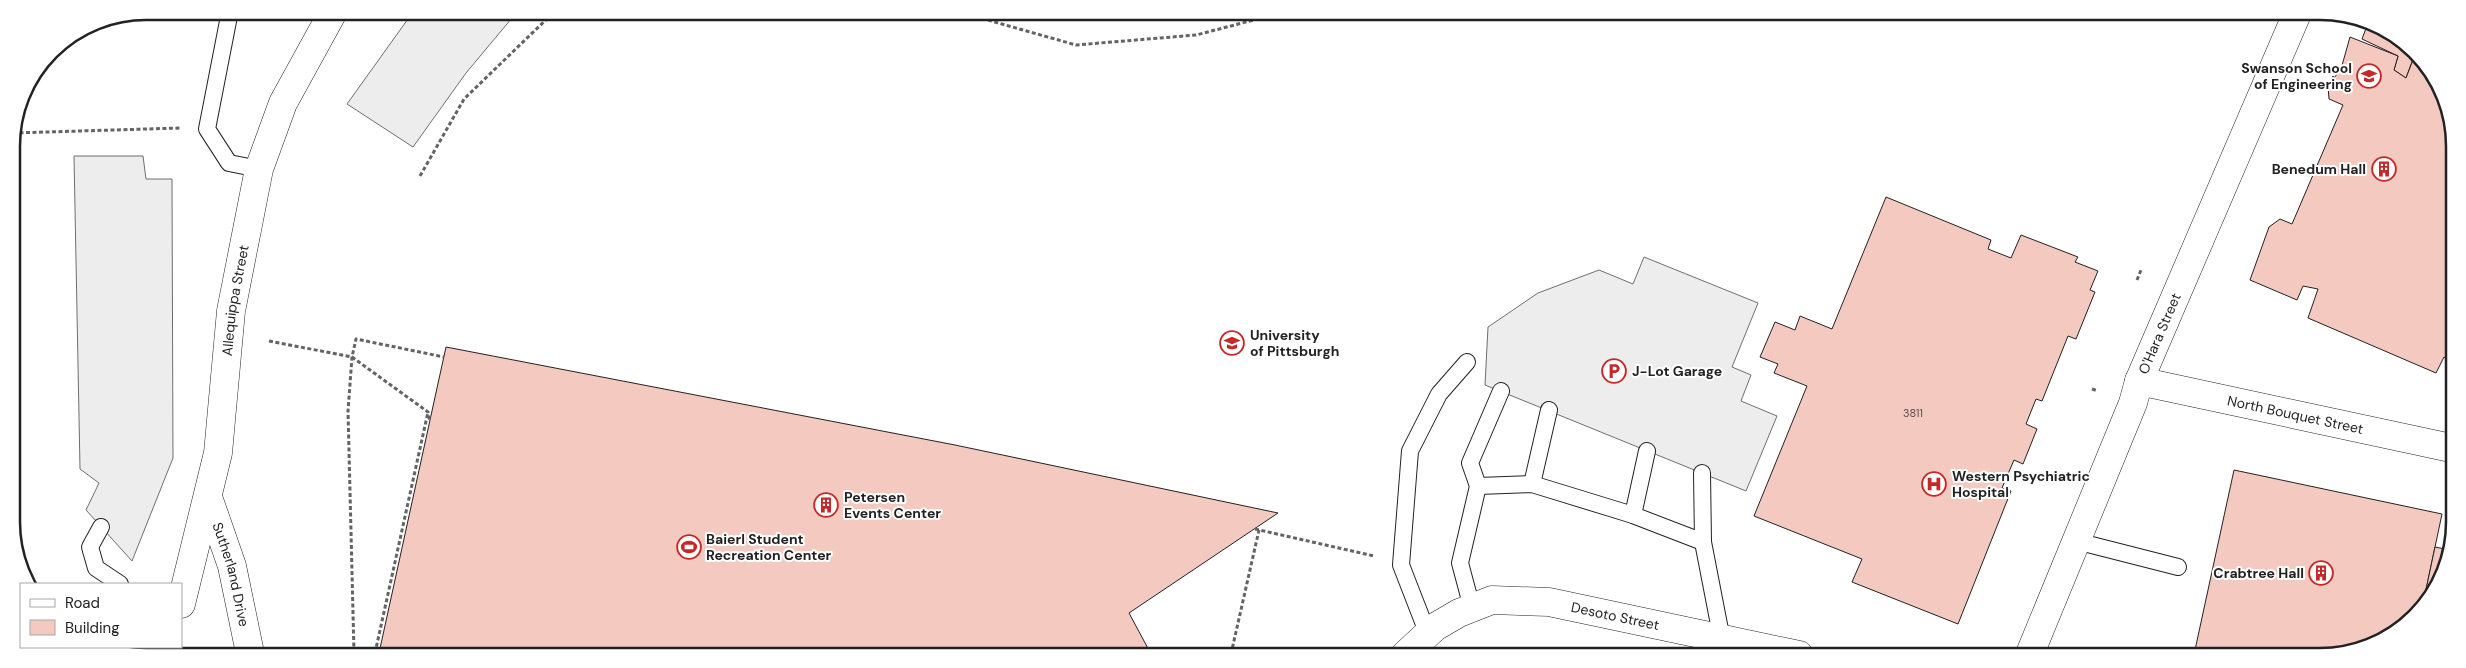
<svg xmlns="http://www.w3.org/2000/svg" width="2466" height="668" font-family="'DM Sans',sans-serif">
  <rect width="100%" height="100%" fill="#fff"/>
  <g fill="#ededed" stroke="#6f6f6f">
    <path d="M413 12H517L466 73 413 147 347 104Z"/>
    <path d="M74 156H143L146 179H172L173 458 132 561 86 510 99 483 80 469Z"/>
    <path d="M1644 257 1758 303 1732 367 1751 375 1741 401 1777 416 1746 491 1485 385 1488 327 1538 293 1599 270 1633 284Z"/>
  </g>
  <g fill="#f3c9c0" stroke="#222">
    <path d="M2368 23 2416 51 2406 78 2394 70 2398 56 2362 39Z"/>
    <path d="M2350 37 2398 56 2394 70 2406 78 2416 52 2452 120 2451 362 2444 357 2436 373 2308 318 2318 289 2303 286 2297 300 2250 280 2269 227 2280 219 2292 224 2343 105 2329 99 2328 86 2333 76 2334 78 2341 69Z"/>
    <path d="M1886 197 1991 240 1988 249 2011 258 2021 235 2078 257 2075 262 2098 271 2090 290 2095 292 2076 339 2068 336 2042 401 2036 399 2026 424 2037 429 2023 464 2014 460 2002 488 2011 491 1958 624 1852 582 1862 559 1754 516 1807 386 1774 373 1778 364 1760 357 1775 322 1795 330 1800 316 1832 329Z"/>
    <path d="M446 347 955 445 1278 513 1129 613 1151 654 379 653Z"/>
    <path d="M2234 470 2442 514 2424 599 2409 624 2372 647 2329 656H2225L2195 650Z"/>
    <path d="M2435 547 2450 550V557L2424 599Z"/>
  </g>
  <g fill="none" stroke-linecap="round" stroke-linejoin="round">
    <g stroke="#222" stroke-width="18">
      <g id="lane">
        <path d="M230 11 207 129 229 163 259 169"/>
        <path d="M1702 473 1703 542 1722 640"/>
        <path d="M1532 484 1549 410"/>
        <path d="M1478 486 1532 484 1633 515 1703 542"/>
        <path d="M1633 515 1647 451"/>
        <path d="M101 527 90 547 96 568 120 584"/>
        <path d="M2076 541 2178 567"/>
        <path d="M1472 608 1460 563 1478 486 1470 463 1501 391"/>
        <path d="M1427 632 1401 565 1410 451 1439 394 1467 362"/>
      </g>
    </g>
    <g stroke="#222" stroke-width="29">
      <g id="street">
        <path id="s1" d="M2139 381 2451 448"/>
        <path id="s2" d="M208 497 232 566 250 653"/>
      </g>
    </g>
    <g stroke="#222" stroke-width="29">
      <g id="secondary">
        <path id="s3" d="M181 604 218 453 231 311 259 169 283 103 333 12"/>
        <path d="M162 652 165 647"/>
        <path id="s4" d="M1405 655 1435 627 1459 613 1492 600 1549 602 1799 655"/>
        <path id="s5" d="M2029 656 2133 403 2139 381 2296 16"/>
      </g>
    </g>
    <g stroke="#646464" stroke-width="3" stroke-dasharray="4 2.5" stroke-linecap="butt">
      <path d="M963 13 1076 45 1196 35 1277 14"/>
      <path d="M13 133 180 128"/>
      <path d="M420 176 464 99 554 12"/>
      <path d="M2137 280 2141 270"/>
      <path d="M269 341 352 357 428 412 430 422"/>
      <path d="M2092 389 2098 391"/>
      <path d="M1255 529 1374 556"/>
      <path d="M354 653 348 411 352 357 356 339 444 357"/>
      <path d="M375 653 428 412"/>
      <path d="M1231 654 1259 530"/>
    </g>
    <use href="#lane" stroke="#fff" stroke-width="16"/>
    <use href="#street" stroke="#fff" stroke-width="28"/>
    <use href="#secondary" stroke="#fff" stroke-width="28"/>
  </g>
  <defs>
    <g id="university-ring" transform="scale(1.25)"><circle r="9.5" fill="#fff" stroke="#c62828" stroke-width="1.5"/><path d="M0-5L7-2L0 1L-7-2ZM-4 1L0 2.5L4 1V4Q0 6-4 4Z" fill="#c62828"/></g>
    <g id="building-ring" transform="scale(1.25)"><circle r="9.5" fill="#fff" stroke="#c62828" stroke-width="1.5"/><path d="M-4-6H4V6H1V3H-1V6H-4ZM-2.5-4.3h1.7v1.8h-1.7ZM.8-4.3h1.7v1.8H.8ZM-2.5-1h1.7V.8h-1.7ZM.8-1h1.7V.8H.8Z" fill="#c62828"/></g>
    <g id="parking-ring" transform="scale(1.25)"><circle r="9.5" fill="#fff" stroke="#c62828" stroke-width="1.5"/><path d="M-3.5-5.5H1a3.5 3.5 0 0 1 0 7H-1V5.5H-3.5ZM-1-3.4V-.6H.8a1.4 1.4 0 0 0 0-2.8Z" fill="#c62828"/></g>
    <g id="hospital-ring" transform="scale(1.25)"><circle r="9.5" fill="#fff" stroke="#c62828" stroke-width="1.5"/><path d="M-5-5h3v3.5h4V-5h3V5h-3V1.5h-4V5h-3Z" fill="#c62828"/></g>
    <g id="stadium-ring" transform="scale(1.25)"><circle r="9.5" fill="#fff" stroke="#c62828" stroke-width="1.5"/><path d="M0-5a6.5 5 0 1 0 0 10a6.5 5 0 1 0 0-10ZM-3.5-1.8h7v3.6h-7Z" fill="#c62828"/></g>
  </defs>
  <g fill-rule="evenodd">
    <use href="#university-ring" x="2369" y="76"/>
    <use href="#building-ring" x="2384" y="169"/>
    <use href="#university-ring" x="1232" y="343"/>
    <use href="#parking-ring" x="1614" y="371"/>
    <use href="#hospital-ring" x="1934" y="484"/>
    <use href="#building-ring" x="826" y="505"/>
    <use href="#stadium-ring" x="689" y="547"/>
    <use href="#building-ring" x="2321" y="573"/>
  </g>
  <g text-anchor="middle" stroke-width="4" stroke-linejoin="round" paint-order="stroke">
    <g font-size="11" fill="#564c4a">
      <text x="1913" y="417">3811</text>
    </g>
    <g font-size="14" font-weight="bold" fill="#222" stroke="#fff" text-anchor="start">
      <text x="2352" y="73" text-anchor="end">Swanson School<tspan x="2352" dy="16">of Engineering</tspan></text>
      <text x="2366" y="174" text-anchor="end">Benedum Hall</text>
      <text x="1250" y="340">University<tspan x="1250" dy="16">of Pittsburgh</tspan></text>
      <text x="1632" y="376">J-Lot Garage</text>
      <text x="1952" y="481">Western Psychiatric<tspan x="1952" dy="16">Hospital</tspan></text>
      <text x="844" y="502">Petersen<tspan x="844" dy="16">Events Center</tspan></text>
      <text x="706" y="544">Baierl Student<tspan x="706" dy="16">Recreation Center</tspan></text>
      <text x="2304" y="578" text-anchor="end">Crabtree Hall</text>
    </g>
    <g font-size="14" fill="#222" stroke="#fff">
      <text dy="5" stroke="none"><textPath href="#s3" startOffset="309">Allequippa Street</textPath></text>
      <text dy="5" stroke="none"><textPath href="#s5" startOffset="348">O'Hara Street</textPath></text>
      <text dy="5" stroke="none"><textPath href="#s1" startOffset="160">North Bouquet Street</textPath></text>
      <text dy="5" stroke="none"><textPath href="#s2" startOffset="81">Sutherland Drive</textPath></text>
      <text dy="5" stroke="none"><textPath href="#s4" startOffset="229">Desoto Street</textPath></text>
    </g>
  </g>
  <path d="M0 0H2466V668H0ZM146 20H2320A126 126 0 0 1 2446 146V522A126 126 0 0 1 2320 648H146A126 126 0 0 1 20 522V146A126 126 0 0 1 146 20Z" fill="#fff" fill-rule="evenodd"/>
  <path fill="none" stroke="#222" stroke-width="2.5" d="M146 20H2320A126 126 0 0 1 2446 146V522A126 126 0 0 1 2320 648H146A126 126 0 0 1 20 522V146A126 126 0 0 1 146 20Z"/>
  <rect x="20" y="583" width="162" height="65" fill="#ffffff" stroke="#a7a7a7"/>
  <rect x="30" y="599" width="25" height="8" fill="#ffffff" stroke="#a7a7a7"/>
  <text x="65" y="608" font-size="15" fill="#222222">Road</text>
  <rect x="30" y="620" width="25" height="15" fill="#f3c9c0" stroke="#a7a7a7"/>
  <text x="65" y="633" font-size="15" fill="#222222">Building</text>
</svg>
